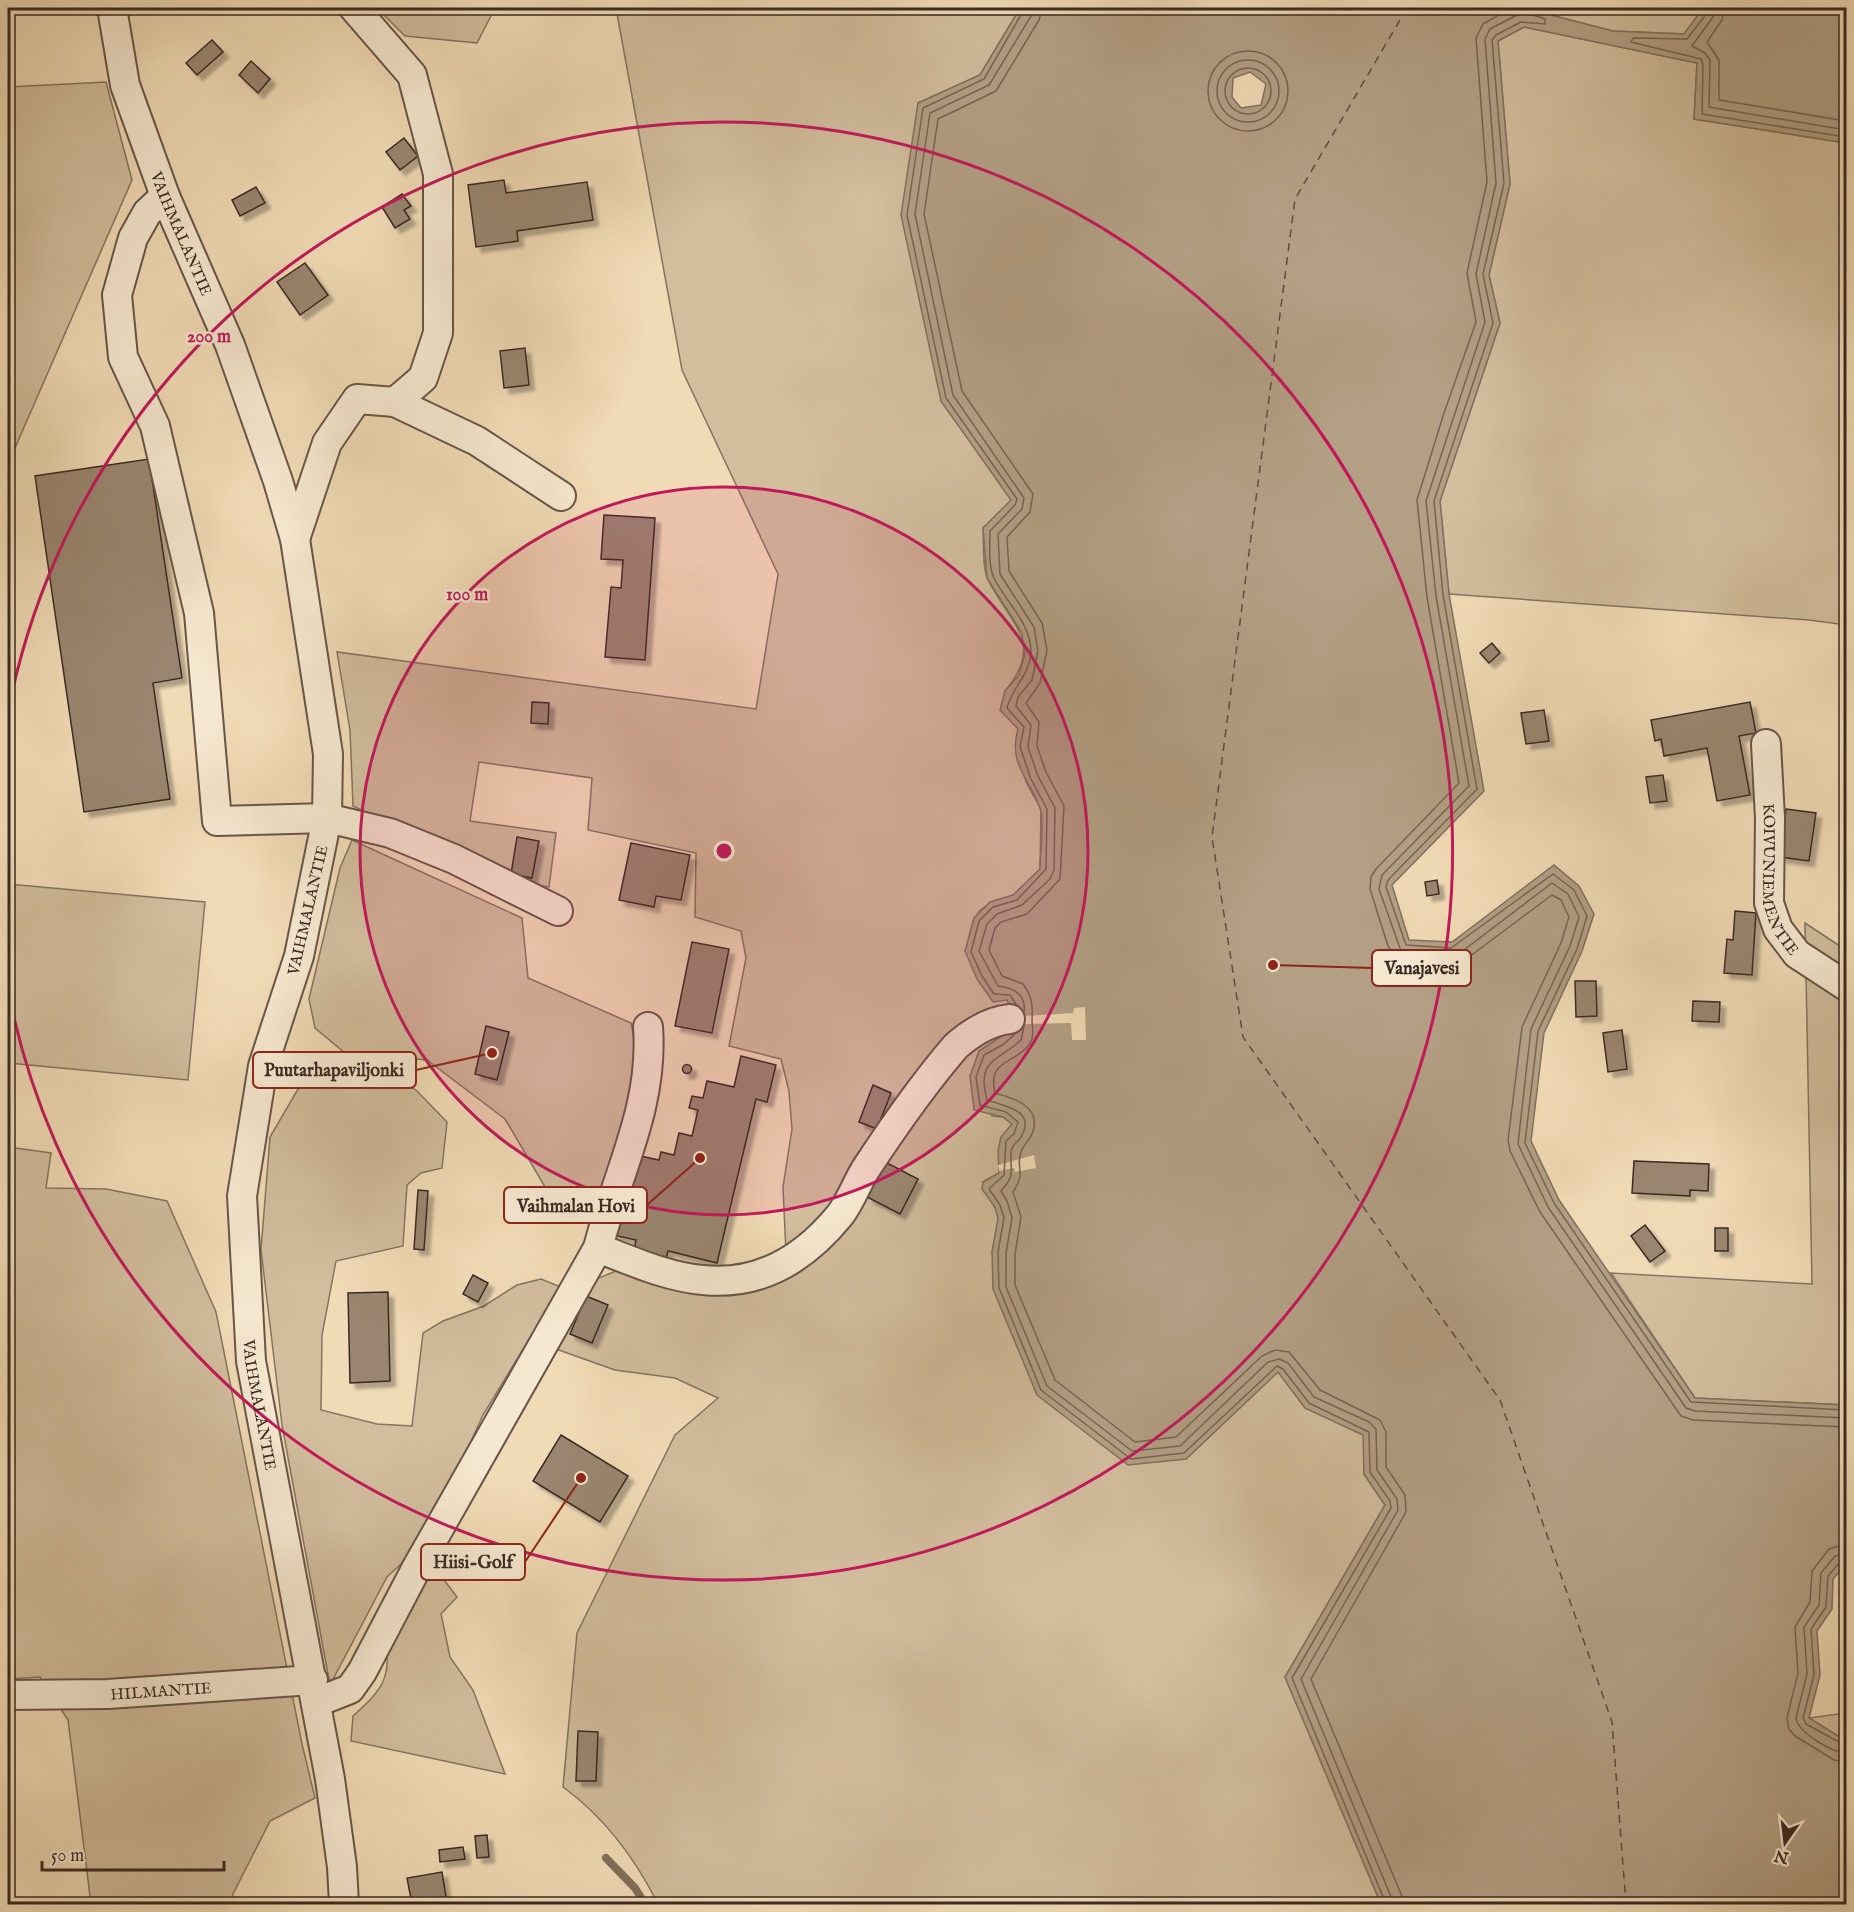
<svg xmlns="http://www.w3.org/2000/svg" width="1854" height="1912" font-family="'IM FELL English',serif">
  <defs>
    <filter id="shadow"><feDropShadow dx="5.5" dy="5.5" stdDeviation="1.5" flood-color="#0004"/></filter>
  </defs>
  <rect width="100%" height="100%" fill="#f1dbb6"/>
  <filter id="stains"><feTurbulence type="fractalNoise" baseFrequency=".00333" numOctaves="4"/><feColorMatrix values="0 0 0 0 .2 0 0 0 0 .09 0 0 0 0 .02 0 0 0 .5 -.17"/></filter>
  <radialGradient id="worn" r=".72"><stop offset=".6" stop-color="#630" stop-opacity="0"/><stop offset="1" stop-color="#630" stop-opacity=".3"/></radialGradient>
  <g fill="#d2bd9d" stroke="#867460" stroke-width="1.5">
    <path d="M377 8H495L477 43 405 36Z"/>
    <path d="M616 8H1020L980 75 918 103 941 401 1012 500 983 528C984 543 982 567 988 580 1010 624 1046 643 1005 691L1018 729 1026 782 1041 809 1040 869C1032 877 1022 891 1012 896 988 908 977 901 970 934L1012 1009 1011 1030 979 1051 992 1116 1003 1117 1012 1124 999 1173 983 1182C986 1196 990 1197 995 1208 1002 1221 995 1238 992 1252L1186 1459 1278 1371 1305 1408 1364 1435V1474L1385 1505 1285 1677 1381 1904H658C635 1858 604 1817 563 1787L577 1633 675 1435 718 1398 675 1378 615 1370 556 1349 589 1282 623 1268 691 1287 786 1253 783 1187 792 1129 789 1091 781 1059 729 1046 746 958 741 931 695 917 696 853 588 830 592 778 479 762 470 821 556 833 549 887C487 878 410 833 353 806L350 730 337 652 756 709 778 574 682 370Z"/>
    <path d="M1523 8H1703L1685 34 1613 31Z"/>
    <path d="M1524 27 1697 63 1694 119 1846 143V625L1809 620 1449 594 1440 501 1500 323 1489 275 1510 184 1498 41Z"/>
    <path d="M106 82 132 180 8 464V87Z"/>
    <path d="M352 840 522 918 528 978 631 1023C645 1081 621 1138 603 1192L577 1205 555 1204 505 1119 427 1060 345 1053 315 1028 309 999 340 868Z"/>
    <path d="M8 884 205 902 188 1080 8 1063Z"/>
    <path d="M1805 923 1846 950V1405L1695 1398 1611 1273 1812 1284Z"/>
    <path d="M322 1064 393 1074 417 1091 447 1122 442 1168 421 1173 407 1185 403 1246 336 1261 322 1335 321 1410 377 1424 412 1426 423 1333 443 1321 484 1306 517 1285 541 1279 561 1287 483 1415 430 1530 416 1550 387 1577 330 1685 282 1425 261 1250 270 1137 301 1084Z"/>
    <path d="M8 1147 51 1153 46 1188 106 1189 167 1201 216 1312 302 1744 315 1798 270 1821 233 1894 231 1904H91L68 1720 40 1677 8 1679Z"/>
    <path d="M435 1568 457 1597 441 1614 450 1657 473 1690 505 1774 351 1741 353 1716C377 1694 392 1681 386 1646Z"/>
    <path d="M1846 1713V1741L1809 1718Z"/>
  </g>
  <path fill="#b39f84" stroke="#83705d" stroke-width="1.5" fill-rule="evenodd" d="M1020 8H1523L1613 31 1684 34 1703 8H1846V143L1694 119 1697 63 1524 27 1498 41 1510 184 1489 275 1500 323 1440 501 1449 594 1484 791 1392 885 1409 940 1452 942 1554 865 1579 886 1594 914 1582 951 1544 1033 1531 1141 1559 1200 1695 1398 1846 1405V1564L1833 1579 1832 1609 1817 1631 1820 1675 1809 1718 1846 1741V1904H1381L1285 1677 1385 1505 1364 1474 1363 1435 1305 1408 1278 1372 1186 1459 1128 1465 1037 1395 993 1289 992 1252 998 1218 995 1207 982 1189 983 1182 999 1173 998 1151 1001 1137 1012 1124 1003 1117 974 1110 970 1076 979 1051 1011 1030V1009L1007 1000 993 1002 977 979 965 951 974 918 990 902 1013 895 1040 869C1040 854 1045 821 1040 808 1029 778 1008 764 1018 729L1000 710 1005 691 1019 675 1025 653 1022 633 987 578 983 528 1011 500 941 401 901 215 918 103 980 75ZM1250 72 1266 84 1261 105 1241 108 1232 97 1233 78Z"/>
  <g fill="#f1dbb6">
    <path d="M1085 1007 1086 1040H1072L1071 1023 1025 1024V1020L1010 1021V1017L1073 1013 1074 1008Z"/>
    <path d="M1034 1155 1036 1168 1015 1172 1014 1168 999 1171 998 1165Z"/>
  </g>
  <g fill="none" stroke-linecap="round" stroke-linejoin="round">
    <g stroke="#776454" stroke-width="1.5">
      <path d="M1042 8 1039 20 996 91 938 119 924 214 962 391 1033 494 1030 512 1007 537 1009 571 1042 623 1047 650 1040 683 1026 703 1039 722 1037 746 1046 772 1064 806 1060 879 1027 914 1001 922 995 928 989 950 1002 976 1023 984C1032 996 1033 1006 1032 1020 1032 1026 1034 1032 1032 1039 1021 1065 986 1056 995 1093 1013 1098 1041 1106 1033 1131 1031 1139 1023 1145 1021 1152 1015 1168 1027 1172 1013 1192L1021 1217 1015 1254V1285L1055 1380 1135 1442 1176 1437 1262 1356 1275 1350 1289 1352 1320 1390 1380 1420 1386 1432V1467L1405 1495 1406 1512 1311 1679 1401 1894 1403 1904"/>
      <path d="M1511 8 1483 24 1476 38 1487 182 1467 273 1476 322 1444 413 1417 500 1427 597 1459 783 1376 869 1371 877 1370 889 1388 946 1395 957 1406 963H1461L1552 895 1561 900 1569 917 1561 943 1522 1027 1508 1140 1510 1151 1540 1212 1681 1416 1693 1420 1846 1427"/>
      <path d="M1520 8 1519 14 1490 29 1485 39 1496 183 1476 274 1485 322 1426 501 1436 596 1469 786 1382 875 1379 889 1401 951C1413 958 1447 959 1460 953L1552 883 1568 894 1579 917 1570 946 1531 1029 1518 1144 1548 1207 1686 1408 1695 1411 1846 1418"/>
      <path d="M1528 8 1530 14 1545 19V24L1521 22 1496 35 1492 40 1504 183 1483 274 1493 323 1434 501 1443 595 1477 789 1388 880 1386 887 1406 945 1451 948 1553 874 1574 890 1587 916 1577 949 1538 1031 1525 1143 1554 1203 1691 1402 1846 1410"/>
      <path d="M1708 8 1707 13 1687 39 1633 38 1631 42 1701 59 1703 64 1702 114 1846 137"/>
      <path d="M1715 8 1713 17 1692 46 1705 53 1710 60 1709 107 1846 130"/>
      <path d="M1724 8 1722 20 1707 42 1719 60V100L1846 121"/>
      <circle cx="1248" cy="91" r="40"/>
      <circle cx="1248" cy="91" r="31"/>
      <circle cx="1248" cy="91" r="23"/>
      <path d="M1016 1004 1010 995 994 994 982 976 971 952 979 921 993 907 1017 900 1046 869 1047 809 1031 779 1020 747 1024 727 1007 708C1012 687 1030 675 1031 653 1031 622 1006 603 994 578 988 566 990 544 990 531L1015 505 1017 499 946 398 907 215 923 108 984 79 1025 8"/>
      <path d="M1024 1013C1027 994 1013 988 998 986L979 951 987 924 997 914 1022 905 1050 879 1054 870 1055 808 1038 776 1028 747 1031 725 1016 706 1018 697 1032 680 1038 651 1034 627 1000 574 998 534 1022 509 1024 498 953 395 915 214 930 113 989 85 1031 16 1033 8"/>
      <path d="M1024 1026 1021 1040C997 1062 976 1059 987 1100 1004 1106 1037 1110 1021 1137 1017 1143 1012 1144 1011 1152 1010 1173 1016 1174 1001 1191L1007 1201 1012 1218 1006 1253V1287L1047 1386 1132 1451 1180 1446 1268 1362 1279 1359 1288 1363 1314 1397 1369 1422 1376 1429 1377 1470 1397 1499 1398 1510 1301 1679 1394 1904"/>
      <path d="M1016 1033 1004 1044 984 1055 976 1077 980 1105 1006 1112 1018 1122 1014 1134 1006 1141 1004 1175 989 1189 1000 1205 1004 1218 998 1252 999 1288 1041 1390 1131 1459 1184 1453 1277 1366 1283 1369 1309 1403 1369 1432 1370 1472 1390 1501 1391 1508 1292 1678 1386 1904"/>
      <path d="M1846 1544 1829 1549 1812 1571 1810 1602 1795 1627 1798 1673 1787 1718 1789 1729 1795 1736 1834 1760 1846 1762"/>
      <path d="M1846 1553 1835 1556 1821 1573 1819 1605 1804 1627 1807 1674 1796 1718C1798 1733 1832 1752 1846 1753"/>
      <path d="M1846 1560 1840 1562 1828 1576 1826 1607 1811 1629 1814 1675 1803 1718 1806 1724 1846 1746"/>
    </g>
    <path stroke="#83705d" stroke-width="8" d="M606 1858 635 1888 645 1904"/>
    <path stroke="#5f4d40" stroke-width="1.5" stroke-dasharray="8 6" stroke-linecap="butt" d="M1407 8 1295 199 1212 837 1243 1037 1500 1400 1612 1722 1626 1904"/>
  </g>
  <g fill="#9a866f" stroke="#3b2a23" stroke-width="1.5" filter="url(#shadow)">
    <path d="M212 40 223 52 197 75 186 63Z"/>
    <path d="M251 61 270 79 258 93 239 75Z"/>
    <path d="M404 138 418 156 400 170 386 152Z"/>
    <path d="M504 180 506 193 587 182 593 220 517 231 518 241 476 247 468 185Z"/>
    <path d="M256 187 265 203 240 216 232 200Z"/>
    <path d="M402 194 411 206 404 210 410 219 395 228 382 207Z"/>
    <path d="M305 263 328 295 300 315 277 282Z"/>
    <path d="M525 348 529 385 504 388 500 351Z"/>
    <path d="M149 459 182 678 153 683 170 799 84 812 35 476Z"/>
    <path d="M604 515 655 518 645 660 605 657 611 587 621 588 623 560 601 559Z"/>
    <path d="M1492 643 1500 653 1489 663 1480 653Z"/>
    <path d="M532 702 549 703 548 724 531 723Z"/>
    <path d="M1750 702 1756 733 1739 736 1750 795 1717 801 1707 748 1664 756 1661 739 1655 741 1651 720Z"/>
    <path d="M1544 710 1549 741 1526 744 1521 713Z"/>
    <path d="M1663 775 1667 801 1650 803 1646 777Z"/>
    <path d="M1786 809 1816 813 1809 861 1780 857Z"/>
    <path d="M517 837 539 841 532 878 511 874Z"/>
    <path d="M631 843 690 855 681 900 656 896 654 907 619 900Z"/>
    <path d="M1437 880 1439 894 1427 896 1425 882Z"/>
    <path d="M1735 911 1756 913 1752 975 1724 973 1727 939 1733 940Z"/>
    <path d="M692 942 729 949 712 1033 675 1026Z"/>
    <path d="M1575 981H1596L1597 1016 1576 1017Z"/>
    <path d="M1693 1001 1720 1002 1719 1022 1692 1021Z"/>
    <path d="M486 1026 509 1032 497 1080 475 1074Z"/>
    <path d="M1622 1030 1627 1069 1608 1072 1603 1033Z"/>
    <path d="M741 1056 776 1065 767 1102 756 1099 717 1263 668 1251 666 1259 634 1251 636 1240 613 1235 617 1217 624 1219 626 1209 620 1208 623 1196 630 1197 640 1156 659 1160 661 1152 674 1155 679 1133 692 1136 698 1110 689 1108 692 1096 703 1098 707 1081 734 1087Z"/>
    <circle cx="687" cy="1069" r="4.5"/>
    <path d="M873 1085 891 1093 877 1129 859 1122Z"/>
    <path d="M1634 1161 1709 1164 1708 1191 1690 1190V1196L1632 1193Z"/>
    <path d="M885 1162 918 1179 900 1214 867 1197Z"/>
    <path d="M418 1190 428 1191 424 1250 414 1249Z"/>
    <path d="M1645 1225 1665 1251 1650 1262 1631 1236Z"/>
    <rect x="1715" y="1228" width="13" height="23"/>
    <path d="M473 1275 488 1283 478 1302 463 1294Z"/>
    <path d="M388 1292 390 1381 350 1383 348 1293Z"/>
    <path d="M586 1296 608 1305 592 1343 570 1334Z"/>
    <path d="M561 1435 628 1476 600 1522 533 1481Z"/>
    <path d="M578 1731 598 1732 596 1781H576Z"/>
    <path d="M487 1835 489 1857 477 1858 475 1836Z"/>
    <path d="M463 1847 465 1859 440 1862 439 1850Z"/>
    <path d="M442 1872 447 1903 412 1904 407 1878Z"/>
  </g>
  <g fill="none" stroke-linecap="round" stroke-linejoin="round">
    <g stroke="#685648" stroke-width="32">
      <g id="minor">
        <path id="s1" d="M112 8 125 85 165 196 230 345 278 481 295 539 328 754 327 818 299 956 263 1066 242 1196 251 1361 330 1779 342 1867 344 1904"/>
        <path d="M165 196 147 213 133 238 117 295 123 357 155 426 199 613 217 821 327 818 390 833 454 859 558 911"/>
        <path d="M395 402 477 441 561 496"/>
        <path d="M295 539 327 443 357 399 395 402 423 378 438 333V174L412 75 354 8"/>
        <path id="s2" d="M1766 744 1770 818 1769 903 1778 929 1797 954 1846 986"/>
        <path d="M598 1248C632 1261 667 1277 703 1280 760 1286 805 1258 840 1215 851 1201 857 1182 867 1167 894 1126 924 1083 956 1046 972 1032 989 1021 1010 1019"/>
        <path id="s3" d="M8 1695 108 1694 313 1680"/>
        <path d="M317 1702 350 1689 362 1672 416 1569 598 1248C617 1173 654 1107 648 1027"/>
      </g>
    </g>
    <use href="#minor" stroke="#f6e8d0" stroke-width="28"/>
  </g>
  <circle cx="724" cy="851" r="364" fill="#c2185b" fill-opacity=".12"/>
  <g fill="none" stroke="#c2185b" stroke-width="3">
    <circle cx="724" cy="851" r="364"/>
    <path d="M8 712A729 729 0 1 1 8 990"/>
  </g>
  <g text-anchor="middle" stroke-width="5" stroke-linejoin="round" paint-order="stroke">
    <g font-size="16" fill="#3b2a23" stroke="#f6e8d0">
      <text dy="6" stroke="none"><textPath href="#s1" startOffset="237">VAIHMALANTIE</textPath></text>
      <text dy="6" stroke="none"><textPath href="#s2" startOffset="138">KOIVUNIEMENTIE</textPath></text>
      <text transform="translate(307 910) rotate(-77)" y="6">VAIHMALANTIE</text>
      <text dy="6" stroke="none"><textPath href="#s1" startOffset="1443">VAIHMALANTIE</textPath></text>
      <text dy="6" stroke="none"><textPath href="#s3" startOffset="153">HILMANTIE</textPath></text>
    </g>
  </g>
  <circle cx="724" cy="851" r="9" fill="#c2185b" stroke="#f6e8d0" stroke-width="3"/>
  <g font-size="18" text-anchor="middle" font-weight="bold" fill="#c2185b" stroke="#f6e8d0" stroke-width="5" stroke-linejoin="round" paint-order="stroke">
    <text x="209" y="342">200 m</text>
    <text x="467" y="600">100 m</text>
  </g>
  <path fill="none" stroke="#8f2418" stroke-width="2" d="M1273 965L1372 968M492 1053L416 1070M700 1158L647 1205M581 1478L525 1562"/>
  <g fill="#8f2418" stroke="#f6e8d0" stroke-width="2">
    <circle cx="1273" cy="965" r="6"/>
    <circle cx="492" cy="1053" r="6"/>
    <circle cx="700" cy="1158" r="6"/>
    <circle cx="581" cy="1478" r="6"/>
  </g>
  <g fill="#f6e8d0" stroke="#8f2418" stroke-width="2">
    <rect x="1372" y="950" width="99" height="36" rx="6"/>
    <rect x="253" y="1052" width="163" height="36" rx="6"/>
    <rect x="504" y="1187" width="143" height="36" rx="6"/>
    <rect x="421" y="1544" width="104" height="36" rx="6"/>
  </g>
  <g font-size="18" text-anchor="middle" font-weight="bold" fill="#3b2a23">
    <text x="1422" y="974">Vanajavesi</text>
    <text x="334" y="1076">Puutarhapaviljonki</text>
    <text x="576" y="1212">Vaihmalan Hovi</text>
    <text x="473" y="1568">Hiisi-Golf</text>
  </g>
  <rect width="1854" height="1912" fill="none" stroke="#f1dbb6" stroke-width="30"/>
  <rect x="9" y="9" width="1836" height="1894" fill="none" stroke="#3b2a23" stroke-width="3"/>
  <rect x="15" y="15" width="1824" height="1882" fill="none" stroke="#3b2a23" stroke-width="1.5"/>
  <g transform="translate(1785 1843) rotate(194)" stroke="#f6e8d0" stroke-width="4.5" paint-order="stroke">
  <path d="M0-4.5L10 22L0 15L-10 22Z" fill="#3b2a23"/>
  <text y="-9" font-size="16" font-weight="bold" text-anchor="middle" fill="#3b2a23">N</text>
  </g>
  <path d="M42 1861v9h182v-9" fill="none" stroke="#3b2a23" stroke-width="3"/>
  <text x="51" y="1861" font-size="18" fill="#3b2a23" stroke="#f6e8d0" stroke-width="4.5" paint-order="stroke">50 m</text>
  <rect width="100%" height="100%" filter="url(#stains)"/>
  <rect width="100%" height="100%" fill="url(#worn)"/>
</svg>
